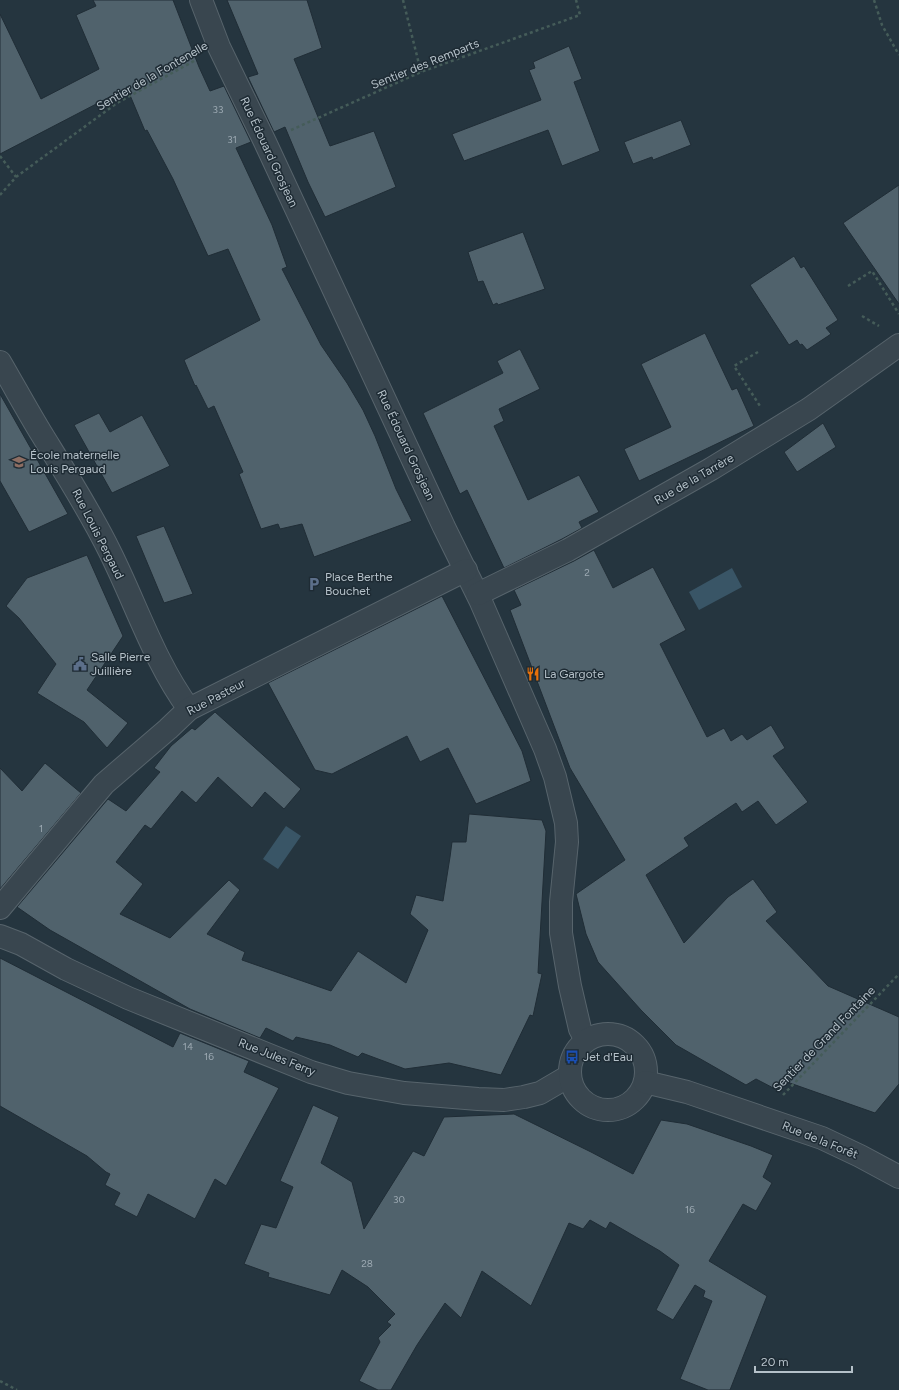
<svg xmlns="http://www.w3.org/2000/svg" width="899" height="1390" font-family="Figtree,sans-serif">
  <rect width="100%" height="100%" fill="#25353f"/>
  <g fill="#395566">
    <path d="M732 568 742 587 699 610 689 592Z"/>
    <path d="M286 826 301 836 278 869 263 859Z"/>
  </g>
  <g fill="#50626c" stroke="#202d36">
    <path d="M93 0H173L199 67 210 91 224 86 251 142 236 148 272 225 287 267 282 269 321 345 347 383 363 410 375 436 396 489 412 521 314 557 302 524 280 529 278 524 261 529 239 474 243 472 214 406 208 409 196 385 195 386 184 360 260 320 228 249 208 256 173 179 147 130 145 131 127 88 0 154V14L41 99 99 69 76 15 96 6Z"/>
    <path d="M227 0H307L322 48 294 59 330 146 374 131 396 187 325 217 308 182 285 127 274 132 248 77 258 74Z"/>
    <path d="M569 46 582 79 574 82 600 151 562 166 548 130 464 161 452 134 541 100 529 70 535 68 533 62Z"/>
    <path d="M681 120 691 145 653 160 652 157 633 164 624 142Z"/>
    <path d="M899 185V304L843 223Z"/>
    <path d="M523 232 545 289 498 305 497 303 493 305 483 281 478 282 468 252Z"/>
    <path d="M794 256 801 268 804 266 838 320 826 328 831 334 807 350 802 344 800 345 797 340 789 345 750 285Z"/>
    <path d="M705 333 732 390 737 388 754 426 639 481 624 449 671 427 641 364Z"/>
    <path d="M520 349 540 389 499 409 504 421 494 426 528 500 579 475 599 512 579 522 582 528 562 539 504 568 467 490 460 494 423 413 503 373 497 361Z"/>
    <path d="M0 394 68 514 29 532 0 481Z"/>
    <path d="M99 413 110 432 142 415 170 466 112 493 74 425Z"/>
    <path d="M823 423 836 447 797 472 784 452Z"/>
    <path d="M164 526 193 594 164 603 136 536Z"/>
    <path d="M594 550 613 588 653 567 686 630 660 644 707 737 724 728 731 741 742 734 747 740 771 725 785 748 773 756 808 802 776 825 758 801 742 812 736 803 684 838 689 846 646 875 684 943 728 897 753 879 777 912 766 921 828 986 899 1017V1084L875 1113 787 1082 779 1091 756 1079 746 1085 676 1045 641 1010 598 962 586 934 576 894 625 860 570 768 510 610 521 605 514 590 574 561Z"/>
    <path d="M87 555 123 636 87 690 128 723 107 748 84 722 37 693 56 664 19 618 6 606 27 578Z"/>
    <path d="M442 596 522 751 531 781 476 804 448 748 420 762 407 736 332 774 315 770 268 683Z"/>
    <path d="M215 712 301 789 284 809 265 792 252 808 218 777 196 803 182 791 151 829 145 825 116 862 143 884 120 914 170 938 229 880 240 890 207 934 245 952 242 960 331 991 358 951 406 983 428 930 410 914 416 895 443 901 450 857 452 842H466L469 814 542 820 546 831 538 973 542 974 533 1016 530 1015 501 1075 449 1063 405 1069 362 1053 358 1057 330 1045 296 1037 293 1041 266 1028 260 1038 190 1009 50 930 17 907 108 799 126 811 160 772 154 768 171 746 192 728 195 730Z"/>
    <path d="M45 763 81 793 0 889V768L22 791Z"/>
    <path d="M0 958 173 1047 180 1033 249 1061 244 1072 279 1088 226 1186 215 1179 195 1219 148 1194 137 1217 114 1205 120 1193 105 1185 110 1174 106 1172 87 1156 0 1106Z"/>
    <path d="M313 1105 339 1117 321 1163 352 1182 364 1229 413 1151 424 1156 444 1117 514 1114 591 1152 633 1174 661 1120 687 1124 751 1146 773 1155 763 1177 772 1183 756 1211 743 1204 709 1261 767 1296 730 1390H708L680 1379 712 1301 703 1297 705 1291 695 1285 673 1320 656 1310 679 1265 660 1251 610 1222 606 1229 590 1220 583 1229 569 1223 531 1306 482 1271 461 1318 445 1303 417 1345 391 1390H378L359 1381 380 1342 378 1338 391 1325 387 1322 395 1314 368 1287 342 1270 330 1295 268 1277 269 1273 244 1264 261 1224 276 1228 293 1187 280 1181Z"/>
  </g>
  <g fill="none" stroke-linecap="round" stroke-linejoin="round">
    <g stroke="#57646c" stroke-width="24">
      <g id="street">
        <path d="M201 0 219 47 265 142 444 527 481 602 545 749 555 777 566 823 567 842 561 902V933L570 986 580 1029 586 1040"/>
        <path d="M0 362C14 386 27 410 41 433 65 472 90 511 110 552 136 604 154 661 189 709"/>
        <path d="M478 594 568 550 711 469 809 409 899 345"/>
        <path d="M0 908 104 784 168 729 189 709 466 570"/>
        <path d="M0 936 21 944 66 969 128 998 311 1072 348 1083 404 1093 478 1099 504 1100 524 1097 540 1093 569 1076"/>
        <circle cx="608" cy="1072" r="38"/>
        <path d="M645 1082 687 1092 822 1138 860 1156 899 1177"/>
      </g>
    </g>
    <g stroke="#455c59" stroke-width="2.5" stroke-dasharray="3 3" stroke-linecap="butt">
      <path d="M403 0 421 72"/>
      <path d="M874 0 882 25 899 55"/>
      <path d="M291 130 421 72 580 15 576 0"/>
      <path d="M0 156 16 177"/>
      <path d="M0 195 16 177 117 103 194 61"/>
      <path d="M848 286 872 271 899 314"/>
      <path d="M862 316 879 326"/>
      <path d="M758 352 734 366 760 406"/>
      <path d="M783 1095 899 974"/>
      <path d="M0 1381 17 1390"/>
    </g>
    <use href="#street" stroke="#39464f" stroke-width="22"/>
  </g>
  <defs>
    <g id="school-bare" transform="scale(1.08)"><path d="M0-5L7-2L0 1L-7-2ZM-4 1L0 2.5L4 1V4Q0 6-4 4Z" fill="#8d6e63" stroke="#1e2b34" stroke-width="2.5" paint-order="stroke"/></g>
    <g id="parking-bare" transform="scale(1.08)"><path d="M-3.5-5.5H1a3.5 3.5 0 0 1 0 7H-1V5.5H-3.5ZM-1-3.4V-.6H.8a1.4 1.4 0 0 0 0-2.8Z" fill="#5c6f8a" stroke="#1e2b34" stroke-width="2.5" paint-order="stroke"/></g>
    <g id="civic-bare" transform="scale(1.08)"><path d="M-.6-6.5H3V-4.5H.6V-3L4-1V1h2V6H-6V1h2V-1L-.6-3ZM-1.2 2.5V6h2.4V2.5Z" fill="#5c6f8a" stroke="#1e2b34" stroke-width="2.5" paint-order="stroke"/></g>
    <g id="restaurant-bare" transform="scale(1.08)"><path d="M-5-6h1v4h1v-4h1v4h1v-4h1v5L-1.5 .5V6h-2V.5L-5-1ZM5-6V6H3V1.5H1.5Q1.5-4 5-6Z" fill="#e8710a" stroke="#1e2b34" stroke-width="2.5" paint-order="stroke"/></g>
    <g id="bus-bare" transform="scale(1.08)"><path d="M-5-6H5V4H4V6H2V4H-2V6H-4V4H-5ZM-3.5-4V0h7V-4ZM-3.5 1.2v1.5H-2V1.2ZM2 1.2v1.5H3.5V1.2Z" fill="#1a4fb4" stroke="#1e2b34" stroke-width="2.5" paint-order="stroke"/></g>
  </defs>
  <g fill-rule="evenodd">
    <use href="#school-bare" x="19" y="462"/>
    <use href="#parking-bare" x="314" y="584"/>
    <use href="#civic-bare" x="80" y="664"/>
    <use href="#restaurant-bare" x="533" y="674"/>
    <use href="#bus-bare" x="572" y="1057"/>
  </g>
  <g text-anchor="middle" stroke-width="3" stroke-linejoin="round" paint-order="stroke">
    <g font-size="10" fill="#9ca9b2">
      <text x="218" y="113">33</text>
      <text x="232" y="143">31</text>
      <text x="587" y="576">2</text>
      <text x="41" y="832">1</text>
      <text x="188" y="1050">14</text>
      <text x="209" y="1060">16</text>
      <text x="399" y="1203">30</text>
      <text x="690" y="1213">16</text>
      <text x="367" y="1267">28</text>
    </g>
    <g font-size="12" fill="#b5c1c9" stroke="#1e2b34">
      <text transform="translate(425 64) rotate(-22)" y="4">Sentier des Remparts</text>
      <text transform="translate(152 76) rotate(-30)" y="4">Sentier de la Fontenelle</text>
      <text transform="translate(269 152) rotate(65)" y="4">Rue Édouard Grosjean</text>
      <text transform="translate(406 445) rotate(65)" y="4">Rue Édouard Grosjean</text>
      <text transform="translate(694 479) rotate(-30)" y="4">Rue de la Tarrère</text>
      <text transform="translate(98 534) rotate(63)" y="4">Rue Louis Pergaud</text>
      <text transform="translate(216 697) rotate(-28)" y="4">Rue Pasteur</text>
      <text transform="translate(824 1039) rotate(-46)" y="4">Sentier de Grand Fontaine</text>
      <text transform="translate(277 1057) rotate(22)" y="4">Rue Jules Ferry</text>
      <text transform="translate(820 1140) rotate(22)" y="4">Rue de la Forêt</text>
    </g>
    <g font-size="12" fill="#b5c1c9" stroke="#1e2b34" text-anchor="start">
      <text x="30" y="459">École maternelle<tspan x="30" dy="14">Louis Pergaud</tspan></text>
      <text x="325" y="581">Place Berthe<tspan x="325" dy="14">Bouchet</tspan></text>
      <text x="91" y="661">Salle Pierre<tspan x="91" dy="14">Juillière</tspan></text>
      <text x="544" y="678">La Gargote</text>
      <text x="583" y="1061">Jet d'Eau</text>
    </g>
  </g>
  <path d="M755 1366v6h97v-6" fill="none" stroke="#b5c1c9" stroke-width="2"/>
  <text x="761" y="1366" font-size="12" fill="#b5c1c9" stroke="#1e2b34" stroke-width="3" paint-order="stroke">20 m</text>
</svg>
